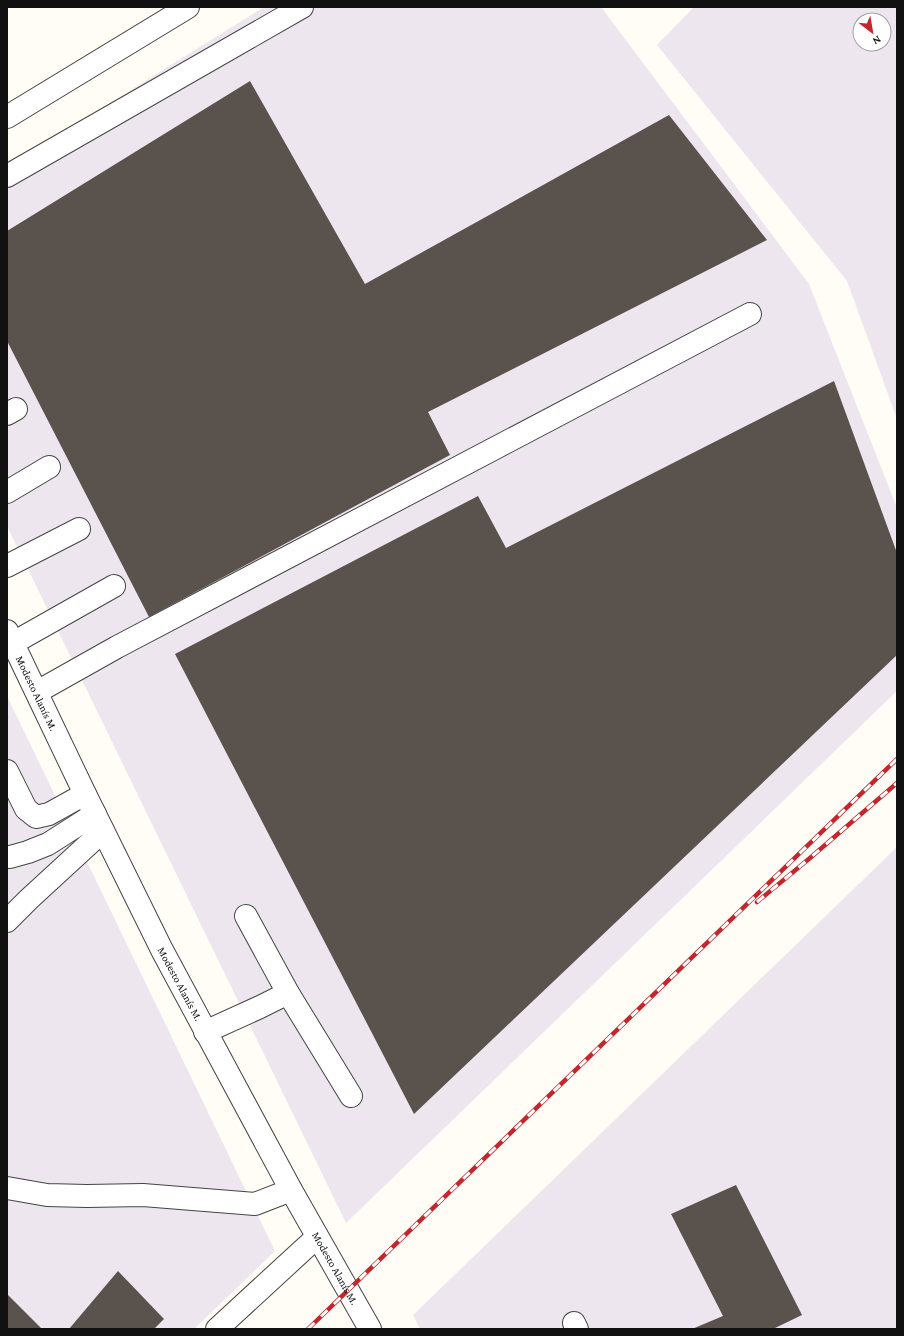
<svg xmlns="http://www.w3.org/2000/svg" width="904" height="1336" font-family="'Crimson Pro',serif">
  <rect width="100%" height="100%" fill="#fffdf5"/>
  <g fill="#eee6ef" fill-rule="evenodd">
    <path d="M264 7H601L809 284 897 508V691L346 1223 7 526V167Z"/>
    <path d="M694 7H897V419L847 281 657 45ZM860 20H884V44H860Z"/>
    <path d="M7 696 275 1251 194 1329H7Z"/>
    <path d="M897 847V1329H420L413 1315Z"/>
  </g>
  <g fill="#5a524d">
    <path d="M250 81 365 284 669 115 767 240 428 412 450 455 149 617 7 341V231Z"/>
    <path d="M834 381 897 553V655L414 1114 175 654 478 496 506 548Z"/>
    <path d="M736 1185 802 1315 773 1329H692L723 1316 671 1214Z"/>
    <path d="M118 1271 164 1319 154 1329H69Z"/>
    <path d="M7 1294 42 1329H7Z"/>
  </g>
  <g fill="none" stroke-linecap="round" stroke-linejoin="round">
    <g stroke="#444" stroke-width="24">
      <g id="minor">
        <path d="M7 117 188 7"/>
        <path d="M7 176 302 7"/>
        <path d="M7 414 16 409"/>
        <path d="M7 492 49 467"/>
        <path d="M7 566 79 529"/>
        <path id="s1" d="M7 631 85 794 162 950 291 1190 370 1329"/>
        <path d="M13 643 114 586"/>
        <path d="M37 692 117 647 750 314"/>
        <path d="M7 771 26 809 36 817 49 814 85 794"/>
        <path d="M7 857H10L28 852 48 844 95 814"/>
        <path d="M246 916 288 993"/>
        <path d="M7 921 29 899 103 831"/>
        <path d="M205 1032 260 1007 288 993 351 1096"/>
        <path d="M7 1188 47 1195 87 1196 143 1195 255 1204 291 1190"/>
        <path d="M574 1323 577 1329"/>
        <path d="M217 1329 317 1237"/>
      </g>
    </g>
    <use href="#minor" stroke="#fff" stroke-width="22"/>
    <g stroke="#c4262e" stroke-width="4.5">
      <g id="rail">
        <path d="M757 902 810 858 897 783"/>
        <path d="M308 1329 897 759"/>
      </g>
    </g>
    <use href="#rail" stroke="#fff" stroke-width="3" stroke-dasharray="9" stroke-linecap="butt"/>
  </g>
  <g text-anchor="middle" stroke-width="4" stroke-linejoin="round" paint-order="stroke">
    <g font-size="11" fill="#111" stroke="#fff">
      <text dy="4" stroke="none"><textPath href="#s1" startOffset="69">Modesto Alanís M.</textPath></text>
      <text dy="4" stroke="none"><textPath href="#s1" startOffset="393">Modesto Alanís M.</textPath></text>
      <text dy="4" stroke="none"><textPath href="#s1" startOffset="717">Modesto Alanís M.</textPath></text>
    </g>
  </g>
  <rect width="904" height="1336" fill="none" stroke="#111111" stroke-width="16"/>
  <g transform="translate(872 32) rotate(149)"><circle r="19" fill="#ffffff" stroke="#a0a0a0"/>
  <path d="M0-3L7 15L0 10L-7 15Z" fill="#c4262e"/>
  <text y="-6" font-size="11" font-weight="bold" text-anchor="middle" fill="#111111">N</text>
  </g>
</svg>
